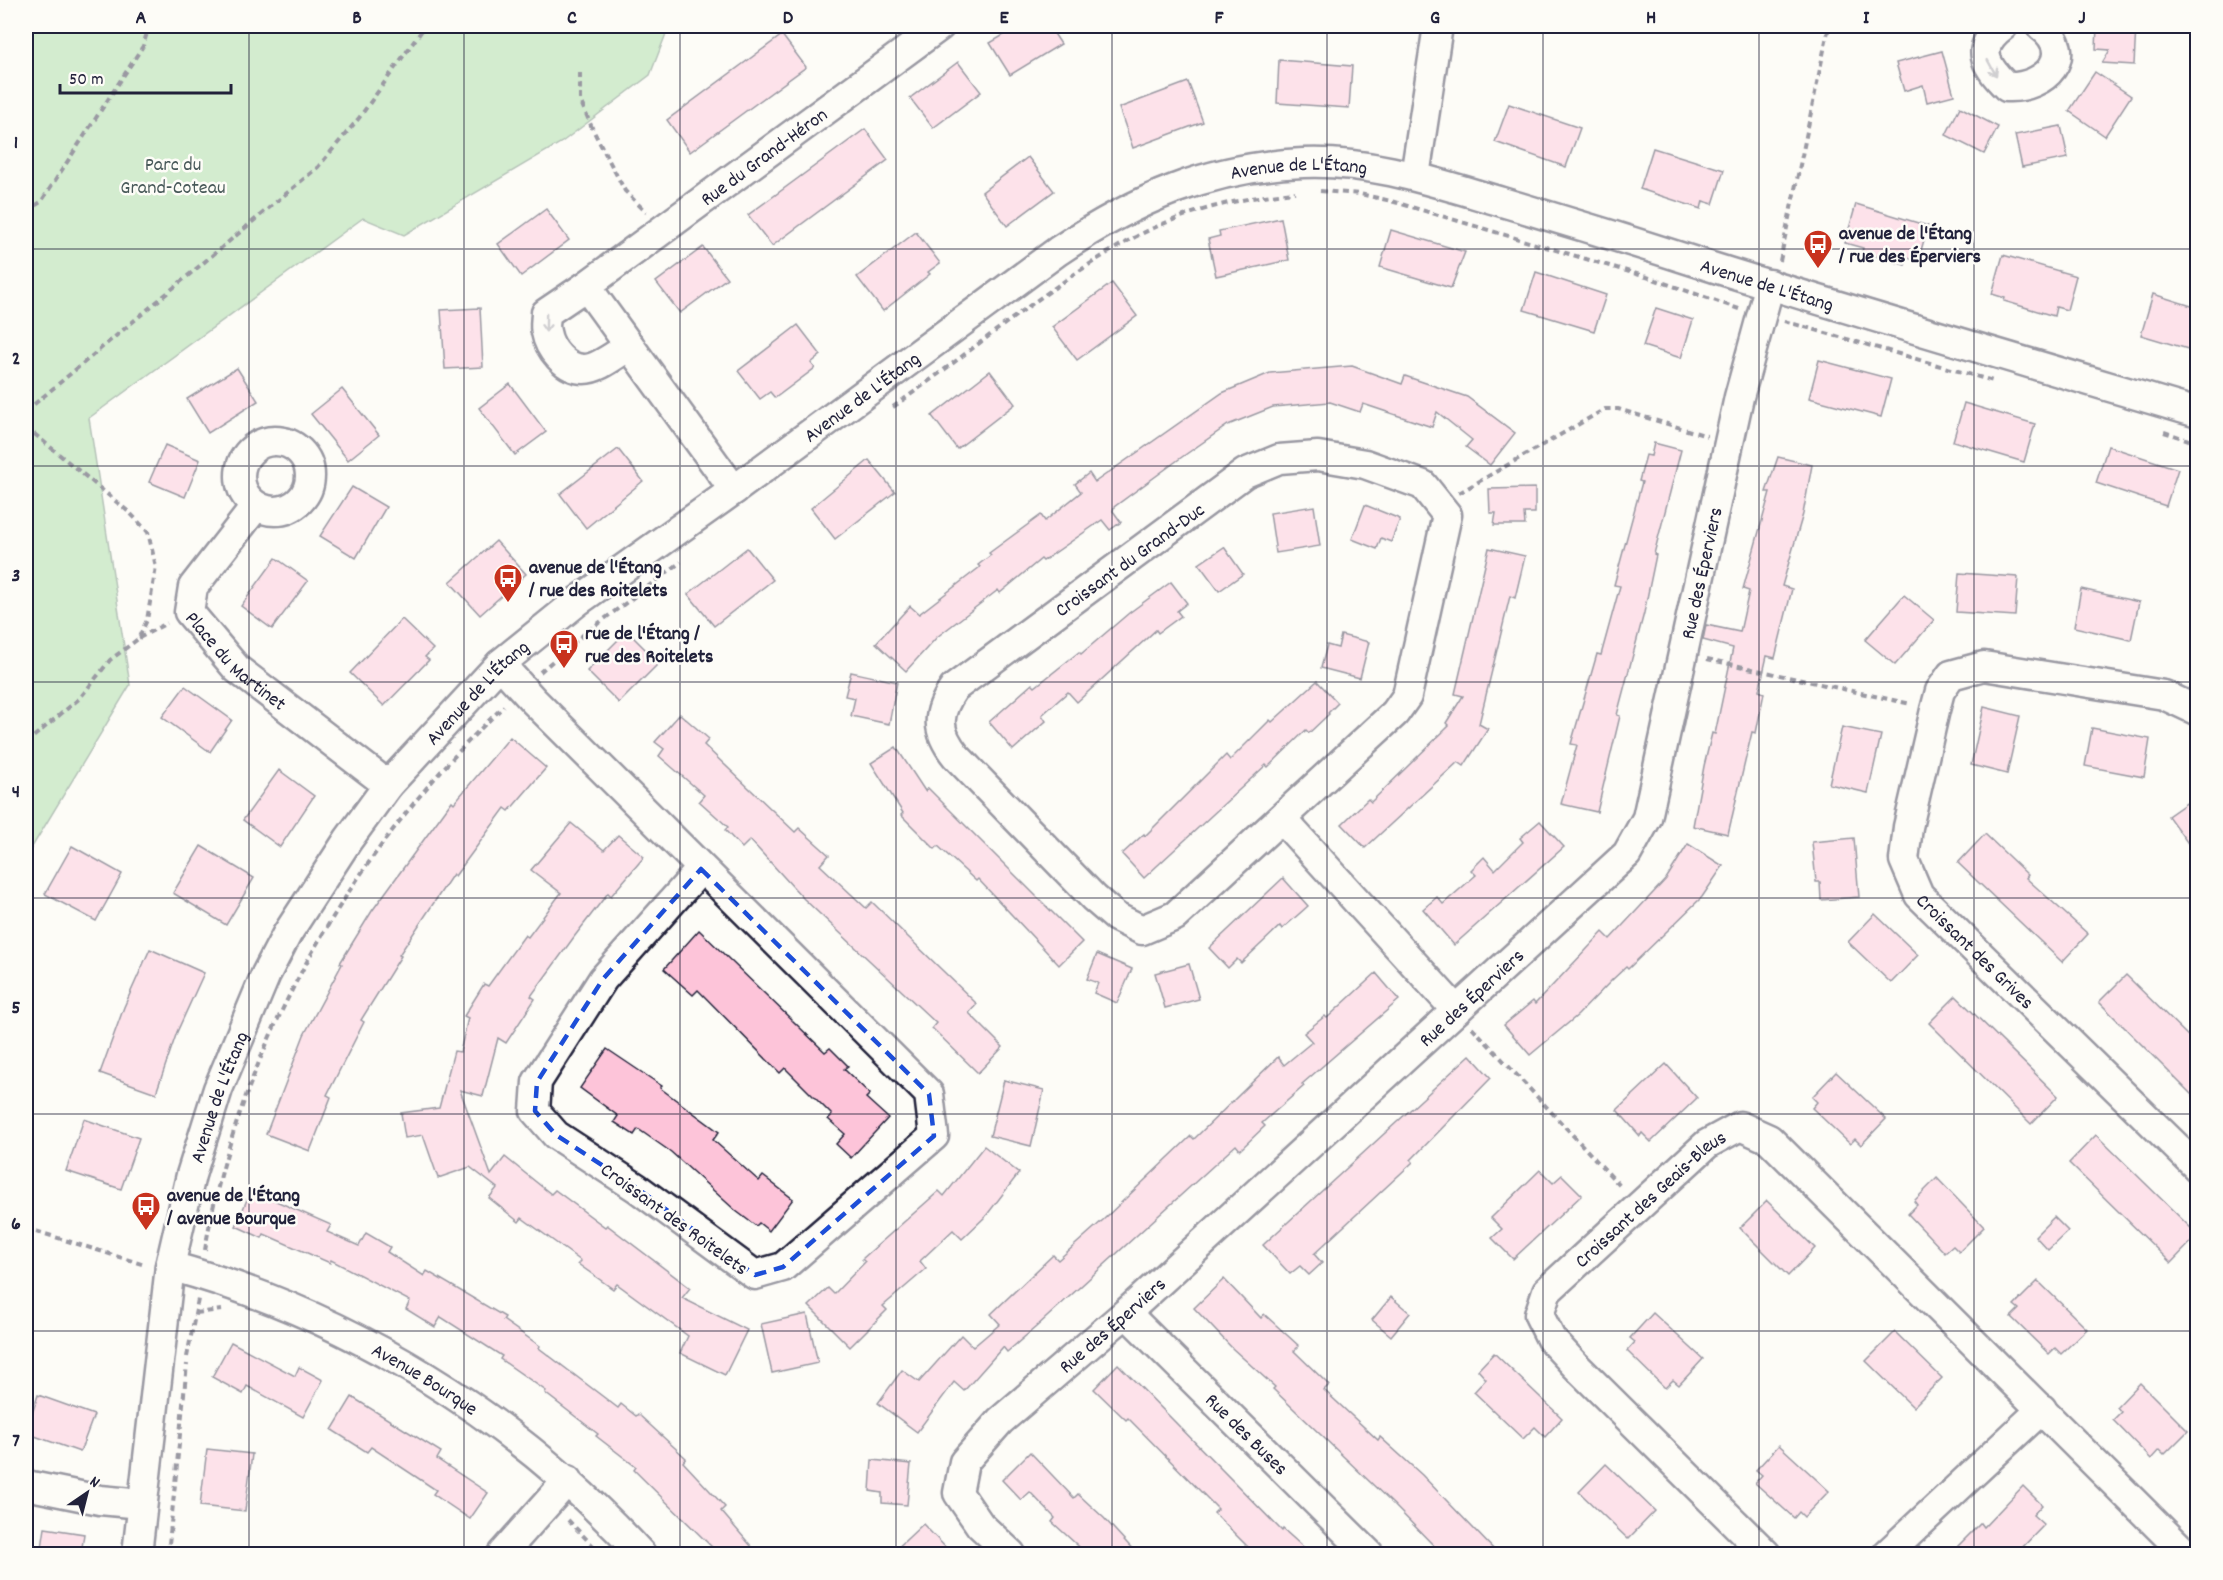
<svg xmlns="http://www.w3.org/2000/svg" width="2223" height="1580" font-family="Dekko,sans-serif">
  <rect width="100%" height="100%" fill="#fdfcf7"/>
  <filter id="ink" filterUnits="userSpaceOnUse"><feTurbulence type="fractalNoise" baseFrequency=".0167" numOctaves="2"/><feDisplacementMap in="SourceGraphic" scale="12" xChannelSelector="R" yChannelSelector="G"/><feConvolveMatrix kernelMatrix="1 2 1 2 8 2 1 2 1" color-interpolation-filters="sRGB"/></filter>
  <g filter="url(#ink)">
    <path fill="#9fd99e" stroke="#607e6c" stroke-width="1.5" d="M26 26H669L650 75 562 142 404 235 363 218 89 418 130 685 26 857Z"/>
    <g fill="#fdc4d9" stroke="#22223b" stroke-width="1.5">
      <path d="M1019 26H1049L1061 44 1010 75 990 43Z"/>
      <path d="M2110 26H2136L2134 65 2102 63 2110 50 2096 49 2097 27 2110 28Z"/>
      <path d="M782 35 806 67 690 152 667 120Z"/>
      <path d="M1942 51 1954 95 1927 102 1923 85 1904 91 1896 63Z"/>
      <path d="M1279 60 1352 66 1349 108 1277 103Z"/>
      <path d="M958 62 981 92 933 128 910 98Z"/>
      <path d="M2095 72 2131 96 2105 136 2069 111Z"/>
      <path d="M1188 82 1203 122 1133 148 1119 108Z"/>
      <path d="M1509 104 1580 128 1566 167 1495 142Z"/>
      <path d="M1960 107 1998 127 1984 154 1946 135Z"/>
      <path d="M2061 126 2068 158 2022 167 2015 135Z"/>
      <path d="M865 129 888 160 772 246 748 215Z"/>
      <path d="M1653 148 1724 170 1713 204 1703 201 1701 209 1640 189Z"/>
      <path d="M1028 157 1054 191 1007 226 982 192Z"/>
      <path d="M1856 204 1928 226 1918 261 1907 258 1905 265 1862 252 1863 248 1845 243Z"/>
      <path d="M546 209 569 240 521 276 498 244Z"/>
      <path d="M1281 218 1289 260 1216 276 1208 239 1220 236 1219 231Z"/>
      <path d="M1391 230 1465 252 1451 288 1380 267Z"/>
      <path d="M916 232 940 263 928 272 930 274 883 311 857 277Z"/>
      <path d="M703 247 727 278 680 313 656 282Z"/>
      <path d="M2003 255 2076 276 2067 310 2056 307 2054 316 2004 301 2005 298 1992 294Z"/>
      <path d="M1536 272 1606 295 1594 331 1524 310Z"/>
      <path d="M1112 283 1137 316 1077 360 1052 327Z"/>
      <path d="M2153 294 2198 308V352L2141 335Z"/>
      <path d="M480 308 483 367 445 369 441 310Z"/>
      <path d="M1656 308 1693 320 1681 358 1643 346Z"/>
      <path d="M798 325 821 355 811 363 815 368 775 398 770 392 760 399 738 371Z"/>
      <path d="M1819 360 1891 379 1881 417 1809 398Z"/>
      <path d="M1352 366 1402 384 1405 376 1467 397 1515 433 1490 465 1466 447 1472 440 1437 412 1432 427 1363 404 1360 412 1330 402 1273 407 1228 425 1182 457 1114 507 1113 511 1121 522 1110 530 1102 520 1043 561 1041 559 1000 593 998 590 937 637 906 671 876 643 910 606 919 614 980 567 978 565 991 555 989 553 1041 515 1045 521 1081 492 1075 484 1089 473 1095 482 1222 393 1270 373Z"/>
      <path d="M237 368 258 401 208 433 187 399Z"/>
      <path d="M990 371 1015 404 957 449 932 416Z"/>
      <path d="M510 384 546 432 515 455 479 408Z"/>
      <path d="M342 389 379 435 348 460 311 414Z"/>
      <path d="M1964 403 2035 424 2024 462 1953 441Z"/>
      <path d="M1654 443 1681 450 1654 554 1656 555 1644 613 1617 715 1620 716 1597 812 1561 804 1577 745 1571 744 1597 654 1601 655 1620 586 1614 585 1642 482 1639 481 1646 455 1651 456Z"/>
      <path d="M165 445 200 460 185 497 149 482Z"/>
      <path d="M2108 446 2178 469 2166 506 2096 483Z"/>
      <path d="M618 449 643 481 586 528 560 494Z"/>
      <path d="M1778 457 1812 465 1803 514 1782 586 1792 589 1775 658 1767 656 1759 691 1764 693 1756 733 1752 732 1728 834 1693 826 1704 766 1712 733 1715 734 1733 648 1703 640 1706 625 1740 632 1749 591 1743 589 1770 492H1766Z"/>
      <path d="M869 460 895 492 835 539 811 508Z"/>
      <path d="M352 487 386 507 356 558 320 536Z"/>
      <path d="M1535 488V513H1524L1525 525H1494L1496 513H1490L1489 489Z"/>
      <path d="M1365 505 1400 519 1391 542 1381 538 1377 549 1352 539Z"/>
      <path d="M1314 506 1320 546 1276 553 1270 513Z"/>
      <path d="M496 541 526 574 480 615 450 582Z"/>
      <path d="M1224 547 1243 574 1219 591 1199 564Z"/>
      <path d="M747 548 773 580 714 626 688 594Z"/>
      <path d="M1489 548 1525 556 1515 598 1510 596 1479 724 1488 729 1464 766 1458 762 1365 848 1342 824 1368 799 1371 802 1449 726 1446 723 1463 696 1455 694Z"/>
      <path d="M276 558 308 581 272 629 241 606Z"/>
      <path d="M1959 573 2018 577 2015 616 1956 612Z"/>
      <path d="M1171 582 1187 603 1177 611 1181 616 1158 633 1156 630 1077 702 1068 692 1042 715 1046 721 1013 750 989 722 1032 684 1035 687 1079 652 1081 654 1129 613Z"/>
      <path d="M2081 589 2139 602 2131 640 2074 627Z"/>
      <path d="M1904 595 1934 620 1895 665 1865 640Z"/>
      <path d="M402 619 433 649 425 657 429 660 384 706 350 673Z"/>
      <path d="M627 631 659 663 619 703 587 671Z"/>
      <path d="M1341 635 1369 642 1360 678 1321 668 1327 645 1338 648Z"/>
      <path d="M851 672 897 682 889 724 851 716 855 698 845 696Z"/>
      <path d="M1317 681 1338 703 1328 713 1329 714 1309 733 1306 730 1268 767 1266 765 1144 878 1122 854 1144 834 1145 836 1226 755 1230 760 1270 720 1272 722Z"/>
      <path d="M185 686 232 720 210 752 162 717Z"/>
      <path d="M1984 707 2020 716 2007 774 1971 765Z"/>
      <path d="M680 714 709 739 704 745 795 832 799 828 829 855 820 865 866 908 872 902 977 1004 969 1013 1003 1047 978 1073 932 1028 936 1023 804 899 750 840 742 848 725 830 728 827 699 801 704 795 659 756 664 749 655 742Z"/>
      <path d="M1842 727 1881 735 1868 793 1829 784Z"/>
      <path d="M2092 728 2150 739 2144 777 2085 766Z"/>
      <path d="M510 737 546 768 509 811 505 808 455 876 453 874 399 955 401 956 361 1020 364 1022 327 1095 331 1097 310 1151 266 1134 304 1035 342 964 340 963 372 911 452 801 454 803Z"/>
      <path d="M896 747 925 791 928 788 1082 942 1059 965 978 879 976 881 938 846 935 849 901 815 903 813 871 763Z"/>
      <path d="M279 770 314 796 280 847 243 820Z"/>
      <path d="M2198 795V857L2168 816Z"/>
      <path d="M1540 821 1564 847 1454 945 1423 909 1437 897 1443 904 1476 875 1471 870 1484 857 1495 870 1523 842 1520 838Z"/>
      <path d="M571 823 604 850 618 835 644 857 611 896 608 893 574 937 531 996 535 999 506 1043 498 1038 483 1096 460 1090 491 1175 505 1157 551 1194 555 1190 605 1227 607 1225 690 1288 682 1298 747 1330 725 1375 680 1353 688 1336 617 1284 613 1289 578 1264 581 1261 522 1218 519 1222 489 1198 497 1188 470 1167 438 1178 423 1135 405 1138 401 1113 439 1108 454 1051 460 1052 468 1018 464 1016 484 984 488 986 525 935 528 937 561 893 531 870Z"/>
      <path d="M1985 834 2028 875 2026 878 2088 934 2062 962 1958 863Z"/>
      <path d="M1854 838 1859 897 1821 900 1820 882H1816L1812 842Z"/>
      <path d="M1688 844 1723 866 1702 897 1628 969 1626 967 1612 980 1578 1015 1530 1055 1504 1025 1533 1001 1535 1004 1603 932 1610 939 1666 879Z"/>
      <path d="M72 846 122 874 96 921 45 894Z"/>
      <path d="M201 846 254 878 226 925 173 893Z"/>
      <path d="M1283 878 1308 906 1282 929 1280 926 1241 963 1237 959 1228 968 1209 948Z"/>
      <path d="M1875 914 1918 955 1891 983 1848 942Z"/>
      <path d="M699 930 825 1052 830 1048 848 1066 844 1069 870 1094 866 1098 888 1118 851 1158 836 1144 845 1134 828 1119 832 1115 785 1068 780 1073 698 990 693 995 664 969Z"/>
      <path d="M150 949 204 973 177 1032 156 1093 100 1073 124 1007Z"/>
      <path d="M1097 954 1132 969 1117 1003 1094 993 1098 983 1087 979Z"/>
      <path d="M1189 964 1199 999 1165 1008 1155 973Z"/>
      <path d="M1376 973 1399 1000 1302 1084 1304 1086 1262 1123 1265 1126 1240 1150 1236 1145 1036 1327 1007 1352 1003 1347 964 1391 954 1382 917 1432 878 1403 902 1370 919 1382 961 1335 973 1347 1000 1324 991 1314 1053 1255 1058 1260 1103 1220 1191 1136 1194 1139 1278 1057 1284 1065 1312 1042 1304 1033 1325 1016 1327 1018Z"/>
      <path d="M2126 975 2198 1046V1101L2099 1002Z"/>
      <path d="M1956 996 2058 1096 2031 1124 1929 1023Z"/>
      <path d="M607 1049 662 1086 660 1088 719 1132 713 1140 759 1181 763 1176 793 1199 769 1231 759 1223 756 1226 736 1211 671 1152 638 1129 634 1135 614 1122 618 1116 580 1088Z"/>
      <path d="M1470 1055 1491 1078 1411 1160 1413 1162 1314 1254 1322 1263 1309 1275 1300 1266 1290 1274 1263 1245Z"/>
      <path d="M1666 1064 1697 1098 1651 1142 1642 1133 1640 1136 1617 1110Z"/>
      <path d="M1836 1072 1886 1119 1861 1145 1855 1139 1850 1144 1812 1108 1817 1102 1812 1097Z"/>
      <path d="M1004 1080 1044 1090 1031 1146 990 1136Z"/>
      <path d="M84 1119 139 1138 121 1189 66 1171Z"/>
      <path d="M2096 1135 2198 1235 2171 1263 2069 1163Z"/>
      <path d="M984 1146 1019 1173 986 1216 962 1239 953 1230 920 1261 926 1269 883 1306 887 1310 850 1347 809 1306 828 1288 834 1294 865 1262 862 1259 939 1191 944 1196Z"/>
      <path d="M1540 1170 1553 1183 1562 1175 1582 1195 1513 1259 1492 1238 1502 1229 1491 1218Z"/>
      <path d="M1937 1178 1984 1227 1959 1252 1953 1246 1945 1253 1908 1214 1917 1205 1914 1201Z"/>
      <path d="M251 1190 331 1225 327 1232 359 1246 366 1233 390 1247 387 1252 424 1276 427 1271 505 1317 503 1320 540 1346 539 1348 618 1408 621 1404 636 1416 638 1414 686 1458 683 1462 725 1507 721 1511 758 1554H719L634 1470 636 1467 596 1436 598 1434 545 1393 546 1391 500 1359 502 1356 441 1317 435 1327 406 1309 410 1301 331 1260 330 1263 264 1234 262 1238 236 1226Z"/>
      <path d="M1767 1201 1815 1248 1788 1276 1740 1228Z"/>
      <path d="M2054 1217 2068 1231 2048 1250 2035 1236Z"/>
      <path d="M1224 1279 1261 1318 1264 1314 1299 1346 1294 1351 1329 1385 1324 1390 1378 1440 1380 1437 1422 1475 1498 1554H1442L1393 1504 1273 1389 1275 1387 1233 1349 1194 1308Z"/>
      <path d="M2038 1281 2087 1329 2061 1354 2055 1348 2049 1354 2011 1317 2019 1309 2014 1305Z"/>
      <path d="M1391 1297 1410 1313 1391 1336 1372 1320Z"/>
      <path d="M1653 1313 1703 1359 1679 1385 1673 1380 1665 1388 1627 1351 1635 1342 1630 1338Z"/>
      <path d="M807 1314 818 1363 772 1373 761 1324Z"/>
      <path d="M1895 1332 1942 1378 1913 1407 1866 1361Z"/>
      <path d="M231 1342 295 1376 299 1367 323 1380 303 1417 247 1386 243 1394 212 1377Z"/>
      <path d="M1494 1353 1562 1418 1545 1437 1535 1427 1523 1439 1474 1392 1486 1379 1478 1370Z"/>
      <path d="M1118 1364 1282 1531 1283 1529 1311 1554H1255L1214 1513 1218 1509 1128 1418 1126 1420 1094 1389Z"/>
      <path d="M2140 1383 2188 1431 2164 1455 2159 1450 2151 1459 2113 1420 2121 1412 2117 1407Z"/>
      <path d="M38 1395 94 1415 80 1452 26 1433Z"/>
      <path d="M352 1397 441 1452 437 1459 488 1493 470 1519 433 1494 436 1490 371 1447 367 1452 332 1430Z"/>
      <path d="M1779 1445 1829 1491 1804 1517 1799 1512 1794 1518 1755 1483 1762 1475 1756 1470Z"/>
      <path d="M207 1449 252 1454 245 1511 200 1506Z"/>
      <path d="M1030 1452 1074 1498 1078 1494 1104 1518 1137 1554H1087L1052 1522 1055 1518 1030 1492 1021 1500 1002 1480Z"/>
      <path d="M872 1460 911 1464 907 1505 882 1503V1493L870 1491Z"/>
      <path d="M1606 1464 1655 1511 1628 1539 1579 1492Z"/>
      <path d="M2023 1486 2042 1505 2033 1515 2044 1525 2016 1554H1950L1981 1523 1984 1527Z"/>
      <path d="M923 1524 952 1554H891Z"/>
      <path d="M45 1528 84 1534 81 1554H41Z"/>
    </g>
    <g fill="none" stroke-linecap="round" stroke-linejoin="round">
      <g stroke="#22223b" stroke-width="33">
        <g id="minor">
          <path d="M2003 26C1974 47 1985 66 2007 87 2045 89 2078 54 2041 26"/>
          <path d="M1415 176 1438 26"/>
          <path d="M586 286 546 313C546 319 544 326 546 332 549 349 565 369 584 369 599 369 617 353 630 346"/>
          <circle cx="275" cy="476" r="35"/>
          <path d="M1318 456 1365 464 1423 485 1447 515 1407 696 1395 713 1175 916 1142 930 1116 917 1094 898 956 756C936 731 936 714 954 688L1245 473 1279 459Z"/>
          <path id="s1" d="M734 490 586 286 940 26"/>
          <path id="s2" d="M256 506 193 587 189 612 237 669 388 785"/>
          <path d="M500 664 534 701 929 1094 934 1136 783 1267 755 1275 637 1188 556 1135 535 1111 537 1082 603 979 701 869"/>
          <path id="s3" d="M2198 711 2164 695 1984 666 1951 675 1940 691 1935 710 1908 827 1904 860 1919 895 2198 1168"/>
          <path d="M1282 819 1456 1010"/>
          <path id="s4" d="M170 1266C350 1315 515 1417 641 1554"/>
          <path id="s5" d="M1126 1313 1369 1554"/>
          <path d="M26 1485 100 1500 142 1504"/>
          <path id="s6" d="M137 1554 170 1266 191 1175 218 1089 266 974 287 934 348 840 388 785 500 664 578 601 734 490 1058 251C1136 199 1208 167 1303 163 1372 160 1437 183 1502 202 1573 223 1644 245 1715 268 1875 318 2036 365 2198 413"/>
          <path d="M502 1554 568 1480"/>
          <path id="s7" d="M1011 1554 980 1525 958 1493 964 1462 1000 1421 1126 1313 1627 854 1647 818 1739 397 1770 284"/>
          <path id="s8" d="M1766 1554 1575 1365 1551 1339 1539 1315 1547 1291 1707 1144 1740 1126 1769 1139 2186 1554"/>
          <path d="M1887 1554 2042 1409"/>
        </g>
      </g>
      <g stroke="#22223b" stroke-width="4" stroke-dasharray="6 4.5" stroke-linecap="butt">
        <path d="M580 73V100L593 130 625 191 646 212"/>
        <path d="M1320 191 1360 194 1391 201 1650 278 1739 309"/>
        <path d="M26 211 41 202 143 46 149 26"/>
        <path d="M1780 261 1829 26"/>
        <path d="M1784 321 1993 381"/>
        <path d="M893 407C970 353 1044 289 1126 242 1177 213 1237 198 1295 192"/>
        <path d="M26 411 318 167 359 118 425 26"/>
        <path d="M26 427 130 513 148 532 156 567 147 620 138 639 110 660 80 698 26 743"/>
        <path d="M2164 432 2198 443"/>
        <path d="M1459 493 1605 409H1618L1707 436"/>
        <path d="M139 638 167 623"/>
        <path d="M1707 659 1911 704"/>
        <path d="M540 672 584 634 681 562"/>
        <path d="M1472 1027 1622 1188"/>
        <path d="M26 1228 145 1265"/>
        <path d="M205 1250C239 1045 354 848 504 706"/>
        <path d="M196 1313 222 1310"/>
        <path d="M187 1357 198 1299"/>
        <path d="M568 1520 601 1554"/>
        <path d="M168 1554 187 1364"/>
      </g>
      <use href="#minor" stroke="#fdfcf7" stroke-width="28"/>
    </g>
    <defs><path id="oneway-shaft" d="M-6 0H5M1.5-3L5.5 0L1.5 3" fill="none" stroke-width="1.6" stroke-linecap="round" stroke-linejoin="round" transform="scale(1.5)"/></defs>
    <g stroke="#9a9aa2">
      <use href="#oneway-shaft" transform="translate(1992 68) rotate(61)"/>
      <use href="#oneway-shaft" transform="translate(546 323) rotate(91)"/>
    </g>
  </g>
  <path d="M0 0H2223V1580H0ZM701 869 929 1094 934 1136 783 1267 755 1275 637 1188 556 1135 535 1111 537 1082 603 979Z" fill="#fdfcf7" fill-opacity=".55" fill-rule="evenodd"/>
  <path fill="none" stroke="#1d4ed8" stroke-width="4.5" stroke-dasharray="12 8" stroke-linejoin="round" d="M701 869 929 1094 934 1136 783 1267 755 1275 637 1188 556 1135 535 1111 537 1082 603 979Z"/>
  <path fill="none" stroke="#22223b" stroke-width="1.5" stroke-opacity="0.55" d="M249 26V1554M464 26V1554M680 26V1554M896 26V1554M1112 26V1554M1327 26V1554M1543 26V1554M1759 26V1554M1974 26V1554M26 249H2198M26 466H2198M26 682H2198M26 898H2198M26 1114H2198M26 1331H2198"/>
  <defs>
    <g id="bus-pin" transform="scale(1.5)"><path d="M0 17L-7.5 6A9.5 9.5 0 1 1 7.5 6Z" fill="#c8321e" stroke="#fdfcf7"/><path d="M-5-6H5V4H4V6H2V4H-2V6H-4V4H-5ZM-3.5-4V0h7V-4ZM-3.5 1.2v1.5H-2V1.2ZM2 1.2v1.5H3.5V1.2Z" fill="#fff"/></g>
  </defs>
  <g fill-rule="evenodd">
    <use href="#bus-pin" x="1818" y="244"/>
    <use href="#bus-pin" x="508" y="578"/>
    <use href="#bus-pin" x="564" y="644"/>
    <use href="#bus-pin" x="146" y="1206"/>
  </g>
  <g text-anchor="middle" stroke-width="5" stroke-linejoin="round" paint-order="stroke">
    <g font-size="20" fill="#22223b" stroke="#fdfcf7">
      <text dy="7" stroke="none"><textPath href="#s1" startOffset="472">Rue du Grand-Héron</textPath></text>
      <text dy="7" stroke="none"><textPath href="#s6" startOffset="1942">Avenue de L'Étang</textPath></text>
      <text dy="7" stroke="none"><textPath href="#s6" startOffset="2428">Avenue de L'Étang</textPath></text>
      <text dy="7" stroke="none"><textPath href="#s6" startOffset="1438">Avenue de L'Étang</textPath></text>
      <text transform="translate(1129 559) rotate(-36)" y="7">Croissant du Grand-Duc</text>
      <text dy="7" stroke="none"><textPath href="#s7" startOffset="1305">Rue des Éperviers</textPath></text>
      <text dy="7" stroke="none"><textPath href="#s2" startOffset="196">Place du Martinet</textPath></text>
      <text dy="7" stroke="none"><textPath href="#s6" startOffset="952">Avenue de L'Étang</textPath></text>
      <text dy="7" stroke="none"><textPath href="#s3" startOffset="564">Croissant des Grives</textPath></text>
      <text dy="7" stroke="none"><textPath href="#s7" startOffset="801">Rue des Éperviers</textPath></text>
      <text dy="7" stroke="none"><textPath href="#s6" startOffset="466">Avenue de L'Étang</textPath></text>
      <text dy="7" stroke="none"><textPath href="#s8" startOffset="495">Croissant des Geais-Bleus</textPath></text>
      <text transform="translate(675 1218) rotate(36)" y="7">Croissant des Roitelets</text>
      <text dy="7" stroke="none"><textPath href="#s7" startOffset="315">Rue des Éperviers</textPath></text>
      <text dy="7" stroke="none"><textPath href="#s4" startOffset="280">Avenue Bourque</textPath></text>
      <text dy="7" stroke="none"><textPath href="#s5" startOffset="171">Rue des Buses</textPath></text>
    </g>
    <g font-size="20" fill="#485959" stroke="#fdfcf7">
      <text x="173" y="170">Parc du<tspan x="173" dy="23">Grand-Coteau</tspan></text>
    </g>
    <g font-size="20" font-weight="bold" fill="#22223b" stroke="#fdfcf7" text-anchor="start">
      <text x="1839" y="239">avenue de l'Étang<tspan x="1839" dy="23">/ rue des Éperviers</tspan></text>
      <text x="529" y="573">avenue de l'Étang<tspan x="529" dy="23">/ rue des Roitelets</tspan></text>
      <text x="585" y="639">rue de l'Étang /<tspan x="585" dy="23">rue des Roitelets</tspan></text>
      <text x="167" y="1201">avenue de l'Étang<tspan x="167" dy="23">/ avenue Bourque</tspan></text>
    </g>
  </g>
  <rect width="2223" height="1580" fill="none" stroke="#fdfcf7" stroke-width="66"/>
  <g transform="translate(87 1493) rotate(35)" stroke="#fdfcf7" stroke-width="4.5" paint-order="stroke">
  <path d="M0-4.5L10 22L0 15L-10 22Z" fill="#22223b"/>
  <text y="-9" font-size="16" font-weight="bold" text-anchor="middle" fill="#22223b">N</text>
  </g>
  <path d="M60 84v9h171v-9" fill="none" stroke="#22223b" stroke-width="3"/>
  <text x="69" y="84" font-size="18" fill="#22223b" stroke="#fdfcf7" stroke-width="4.5" paint-order="stroke">50 m</text>
  <rect x="33" y="33" width="2157" height="1514" fill="none" stroke="#22223b" stroke-width="2"/>
  <g font-size="20" text-anchor="middle" font-weight="bold" fill="#22223b">
    <text x="141" y="23">A</text>
    <text x="357" y="23">B</text>
    <text x="572" y="23">C</text>
    <text x="788" y="23">D</text>
    <text x="1004" y="23">E</text>
    <text x="1219" y="23">F</text>
    <text x="1435" y="23">G</text>
    <text x="1651" y="23">H</text>
    <text x="1866" y="23">I</text>
    <text x="2082" y="23">J</text>
    <text x="16" y="148">1</text>
    <text x="16" y="364">2</text>
    <text x="16" y="581">3</text>
    <text x="16" y="797">4</text>
    <text x="16" y="1013">5</text>
    <text x="16" y="1229">6</text>
    <text x="16" y="1446">7</text>
  </g>
</svg>
